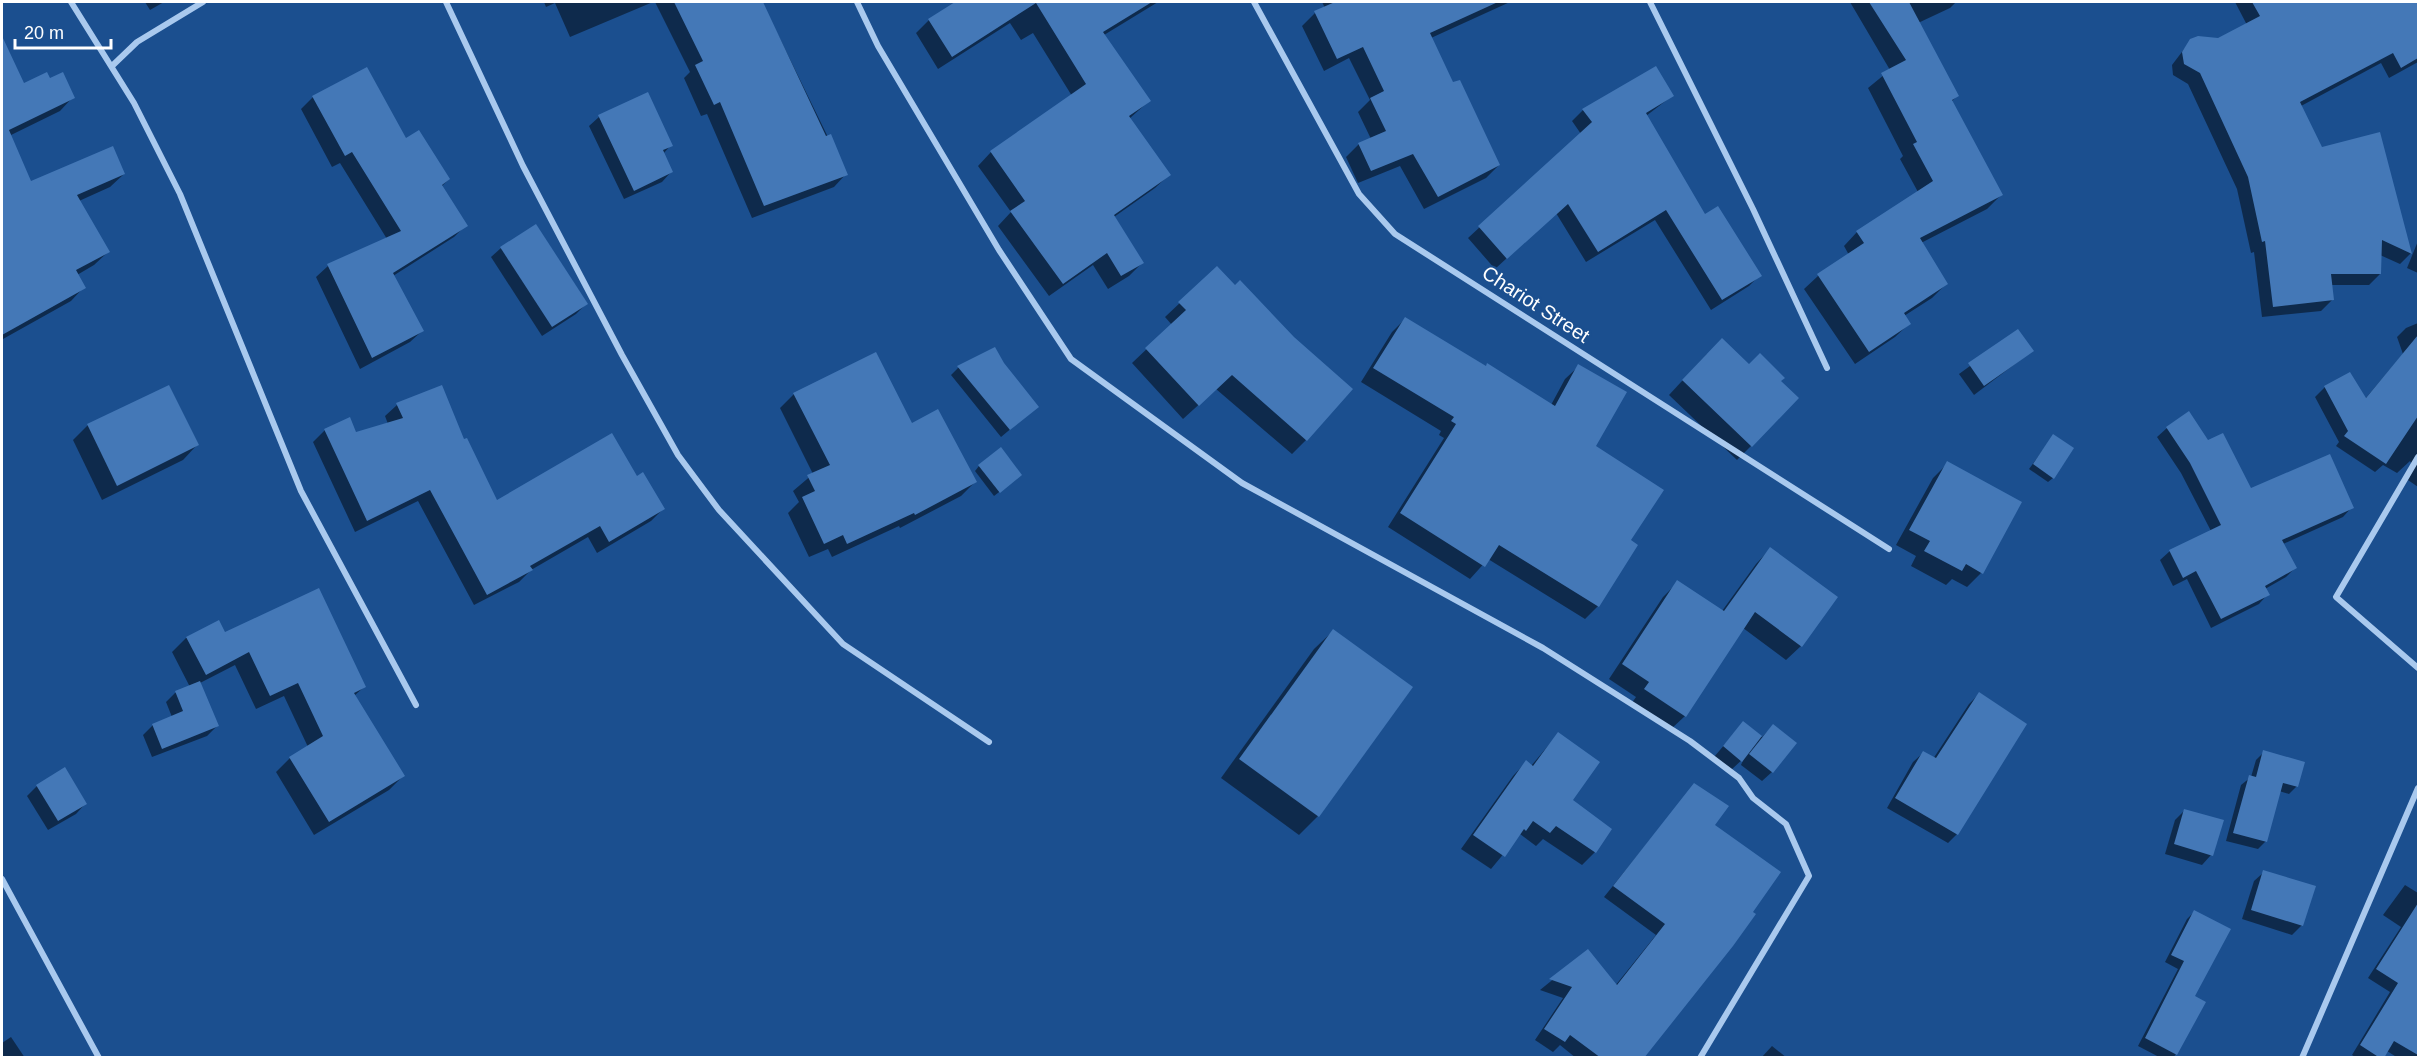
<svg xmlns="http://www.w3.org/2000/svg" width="2420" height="1059" font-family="Arial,sans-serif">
  <rect width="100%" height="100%" fill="#1b4f8f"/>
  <g fill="#0007">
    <path d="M145 2H164L150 10Z"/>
    <path d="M544 2H653L570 37 555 3 546 7Z"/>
    <path d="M655 2H762L846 174 834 187 752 218 707 114 701 116 684 78 690 72Z"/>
    <path d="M958 2H1158L1104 35 1149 101 1129 119 1169 175 1155 188 1114 217 1142 263 1129 276 1108 289 1093 265 1049 296 998 226 1011 212 978 166 991 152 1072 96 1033 33 1021 40 1010 23 938 69 916 33 929 20Z"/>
    <path d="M1322 2H1510L1431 38 1452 84 1499 165 1486 178 1424 209 1400 166 1358 183 1346 157 1359 144 1371 139 1358 112 1370 100 1349 58 1324 71 1302 26 1315 13 1325 8Z"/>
    <path d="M1850 2H1956L1950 8 1918 23 1957 96 1951 102 2001 195 1987 209 1921 243 1946 284 1932 298 1904 316 1909 324 1895 337 1855 364 1804 289 1818 276 1849 255 1844 246 1857 232 1918 192 1900 159 1903 156 1868 88 1890 70Z"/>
    <path d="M2235 2H2418V62L2389 78 2381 63 2301 106 2321 149 2411 253 2400 264 2380 255V274L2369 285H2331L2332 300 2321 311 2262 317 2254 252 2251 253 2237 189 2188 84 2173 75 2172 65 2191 40H2218L2247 25Z"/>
    <path d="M2 39 23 85 49 80 73 97 60 111 9 136 30 183 124 174 110 187 79 201 108 252 94 265 77 275 84 287 71 301 3 339Z"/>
    <path d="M366 69 405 140 449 179 441 187 466 225 454 237 393 276 422 331 410 342 360 369 316 277 328 266 387 239 340 163 332 167 301 109 313 97Z"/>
    <path d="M1672 96 1646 116 1704 216 1760 275 1749 286 1711 310 1655 220 1586 262 1556 213 1495 269 1468 238 1581 134 1572 121 1583 110Z"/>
    <path d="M599 117 671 145 663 154 671 172 662 182 624 199 589 126Z"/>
    <path d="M2418 241V273L2407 268Z"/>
    <path d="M501 248 586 304 576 314 542 336 491 257Z"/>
    <path d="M1217 268 1306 440 1292 454 1216 389 1183 419 1132 363 1172 325 1165 317Z"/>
    <path d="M1405 319 1551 405 1565 379 1579 366 1594 447 1629 541 1598 606 1585 619 1488 559 1470 579 1388 527 1444 438 1439 435 1441 431 1361 382 1392 332Z"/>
    <path d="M2418 323 2417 413 2418 487 2408 480 2414 468 2410 461 2397 473 2383 465 2375 472 2336 446 2339 442 2315 397 2325 387 2365 399 2403 354 2397 337 2406 328Z"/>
    <path d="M2018 331 2032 351 1974 395 1959 374Z"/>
    <path d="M995 349 1002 363 1037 407 1001 437 951 375 958 368Z"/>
    <path d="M1707 354 1749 366 1751 446 1737 460 1669 395Z"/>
    <path d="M168 387 197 445 183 460 102 500 73 440 88 425Z"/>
    <path d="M794 394 911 425 975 482 961 496 900 528 899 526 832 557 828 549 809 557 788 513 799 502 793 491 813 474 780 408Z"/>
    <path d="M397 405 463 441 496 502 636 478 663 509 651 521 597 553 588 537 531 570 519 582 474 605 418 501 355 532 313 442 325 430 355 434 388 424 385 416Z"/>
    <path d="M2167 428 2208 442 2251 490 2352 507 2343 517 2283 544 2295 568 2286 577 2265 589 2268 594 2259 604 2211 628 2187 579 2173 586 2160 560 2170 551 2211 531 2181 473 2157 437Z"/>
    <path d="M2053 436V478L2048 482 2029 469Z"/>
    <path d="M1948 463 1981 573 1967 587 1952 579 1946 585 1911 566 1916 556 1896 545 1933 478Z"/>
    <path d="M979 466 1016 479 994 496 975 471Z"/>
    <path d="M1770 549 1801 646 1786 660 1743 628 1685 716 1670 730 1631 704 1636 697 1609 679 1663 597 1678 582 1722 611 1756 564Z"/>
    <path d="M218 622 224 634 364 687 354 696 403 776 389 790 314 835 276 772 290 758 308 747 284 696 256 709 235 665 200 683 217 726 207 736 152 757 143 735 153 725 172 717 166 702 175 693 190 687 172 652 186 638Z"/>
    <path d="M1333 631 1318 816 1299 835 1221 778 1314 649Z"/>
    <path d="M1979 694 1957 834 1948 843 1887 808 1913 762 1923 753 1933 759 1969 704Z"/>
    <path d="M1743 723 1762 737 1773 726 1772 772 1762 781 1741 765 1744 758 1731 770 1714 757Z"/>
    <path d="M1558 734 1571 801 1595 852 1582 865 1543 839 1536 846 1520 834 1491 869 1461 849 1513 776 1526 762 1531 766Z"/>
    <path d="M2264 752 2297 786 2289 794 2279 791 2266 841 2258 849 2226 841 2241 785 2251 777 2256 760Z"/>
    <path d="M65 770 85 804 76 814 48 830 27 796 37 786Z"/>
    <path d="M1694 785 1713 826 1642 1058H1576L1560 1045 1553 1052 1535 1040 1563 998 1540 990 1588 951 1615 986 1656 935 1604 897Z"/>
    <path d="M2185 810 2211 855 2202 865 2165 854 2175 820Z"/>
    <path d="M2264 872 2302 925 2292 935 2242 919 2254 881Z"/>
    <path d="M2405 885 2418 893V1058H2398L2387 1051 2382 1058H2357L2352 1055 2390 992 2368 978 2401 927 2383 915Z"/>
    <path d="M2194 912 2193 997 2204 1002 2176 1054 2173 1058H2161L2138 1046 2178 969 2165 962 2187 919Z"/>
    <path d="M11 1037 25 1058H2V1043Z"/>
    <path d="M1772 1046 1787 1058H1761Z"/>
  </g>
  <g fill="#4478b7">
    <path d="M674 2H763L826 136 831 134 848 175 764 206 720 102 714 105 695 65 703 61Z"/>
    <path d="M955 2H1152L1103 32 1151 101 1129 116 1171 175 1114 215 1144 263 1121 276 1107 253 1063 284 1010 211 1025 201 990 151 1086 84 1036 3 952 57 928 19Z"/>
    <path d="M1335 2H1498L1430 33 1453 82 1460 80 1500 165 1438 197 1413 154 1371 171 1358 143 1386 131 1370 98 1384 91 1363 47 1337 59 1314 11Z"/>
    <path d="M1869 2H1909L1959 96 1952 100 2003 195 1920 238 1948 284 1904 313 1911 324 1869 352 1817 274 1864 243 1856 231 1933 181 1913 144 1917 142 1881 73 1906 60Z"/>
    <path d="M2252 2H2418V58L2401 68 2393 53 2300 102 2322 147 2380 132 2412 254 2382 240 2381 274H2331L2334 300 2273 307 2265 241 2262 242 2248 177 2200 73 2184 64 2182 52 2190 39 2198 36 2218 38 2260 16Z"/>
    <path d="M2 36 24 83 47 72 50 78 63 72 75 98 9 130 31 181 113 146 125 174 77 195 110 252 76 270 86 288 2 335Z"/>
    <path d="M1656 66 1674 96 1646 113 1705 214 1718 206 1762 276 1722 300 1666 210 1598 252 1568 204 1507 259 1478 226 1592 122 1582 109Z"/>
    <path d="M367 67 406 138 419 130 450 179 442 185 468 226 393 273 424 331 372 358 327 264 401 231 352 152 345 156 312 96Z"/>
    <path d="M648 92 673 146 663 150 673 172 634 191 598 115Z"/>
    <path d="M536 224 588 304 552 327 500 247Z"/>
    <path d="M1217 266 1235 285 1240 280 1294 337 1353 389 1307 441 1232 375 1199 406 1145 348 1186 310 1178 302Z"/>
    <path d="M1405 317 1486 366 1487 363 1555 406 1578 364 1627 392 1596 446 1664 490 1631 540 1638 545 1599 607 1499 545 1485 567 1400 513 1456 424 1451 421 1454 417 1373 368Z"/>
    <path d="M2018 329 2034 351 1984 386 1968 363Z"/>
    <path d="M2418 335V416L2386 464 2344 436 2348 431 2324 386 2350 372 2366 398Z"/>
    <path d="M1722 338 1749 364 1760 353 1785 378 1781 381 1799 398 1752 447 1682 380Z"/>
    <path d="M995 347 1004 363 1039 407 1010 430 957 366Z"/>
    <path d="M876 352 912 423 938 409 977 482 915 515 914 513 847 544 843 535 824 544 802 497 815 491 807 475 830 465 793 393Z"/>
    <path d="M169 385 199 445 117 486 87 424Z"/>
    <path d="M442 385 464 439 467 438 497 500 612 433 637 476 643 472 665 509 609 542 600 526 530 566 533 570 487 595 430 490 367 521 324 429 350 417 356 432 403 418 396 403Z"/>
    <path d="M2189 411 2208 440 2223 433 2251 488 2330 454 2354 508 2282 540 2297 568 2265 586 2270 595 2221 619 2196 571 2183 578 2169 550 2221 525 2190 463 2166 427Z"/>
    <path d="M2053 434 2074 448 2054 479 2033 464Z"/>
    <path d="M1001 447 1022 475 1000 493 978 465Z"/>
    <path d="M1947 461 2022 502 1983 574 1966 564 1962 571 1924 551 1930 541 1909 530Z"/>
    <path d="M1770 547 1838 597 1802 647 1755 612 1686 717 1644 689 1649 682 1622 664 1677 580 1724 611Z"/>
    <path d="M319 588 366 687 354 693 405 776 329 822 289 757 323 736 298 683 270 696 249 652 206 675 186 637 219 620 225 632Z"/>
    <path d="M1333 629 1413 687 1319 817 1239 759Z"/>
    <path d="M200 681 219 726 162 749 152 724 183 711 175 691Z"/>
    <path d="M1979 692 2027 724 1958 835 1895 798 1923 751 1936 758Z"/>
    <path d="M1743 721 1762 736 1742 762 1723 746Z"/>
    <path d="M1773 724 1797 743 1773 773 1749 754Z"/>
    <path d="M1558 732 1600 762 1573 800 1612 829 1596 853 1556 826 1550 833 1533 821 1526 831 1524 829 1505 857 1473 835 1526 760 1533 766Z"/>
    <path d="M2263 750 2305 762 2298 787 2283 783 2267 842 2233 833 2249 775 2256 777Z"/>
    <path d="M65 767 87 804 58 821 36 785Z"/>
    <path d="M1694 783 1729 806 1715 825 1781 872 1753 912 1756 914 1733 946 1644 1058H1601L1570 1035 1565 1042 1544 1029 1572 987 1549 979 1588 949 1617 985 1665 924 1613 886Z"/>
    <path d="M2184 809 2224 820 2213 856 2174 844Z"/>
    <path d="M2263 870 2316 886 2303 926 2251 910Z"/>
    <path d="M2418 903V1055L2394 1041 2384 1058H2380L2360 1045 2398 983 2376 969Z"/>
    <path d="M2194 910 2231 929 2195 996 2206 1002 2177 1055 2145 1038 2184 961 2171 955Z"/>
  </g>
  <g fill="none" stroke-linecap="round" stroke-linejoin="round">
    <g stroke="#a9c9ee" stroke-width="6">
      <path d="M71 2 134 103 180 194 301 491 416 705"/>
      <path d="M446 2 523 166 622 355 678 455 719 510 843 644 989 742"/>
      <path d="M857 2 878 46 999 250 1071 359 1242 483 1543 648 1690 741 1739 778 1753 798 1786 824 1809 876 1700 1058"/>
      <path d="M1254 2 1359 194 1395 234 1889 549"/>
      <path d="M1650 2 1753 209 1827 368"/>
      <path d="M112 66 137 42 203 2"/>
      <path d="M2418 457 2336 597 2418 668"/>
      <path d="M2 879 99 1058"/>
      <path d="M2302 1058 2418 788"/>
    </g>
  </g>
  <g text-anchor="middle" stroke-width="4.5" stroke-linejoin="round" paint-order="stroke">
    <g font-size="20" fill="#fff" stroke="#1b4f8f">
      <text transform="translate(1536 304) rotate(33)" y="7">Chariot Street</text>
    </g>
  </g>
  <rect width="2420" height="1059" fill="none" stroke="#ffffff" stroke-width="6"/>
  <path d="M15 39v9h96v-9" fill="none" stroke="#ffffff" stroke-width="3"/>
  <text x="24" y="39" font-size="18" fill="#ffffff" stroke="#1b4f8f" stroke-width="4.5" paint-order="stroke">20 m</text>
</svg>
